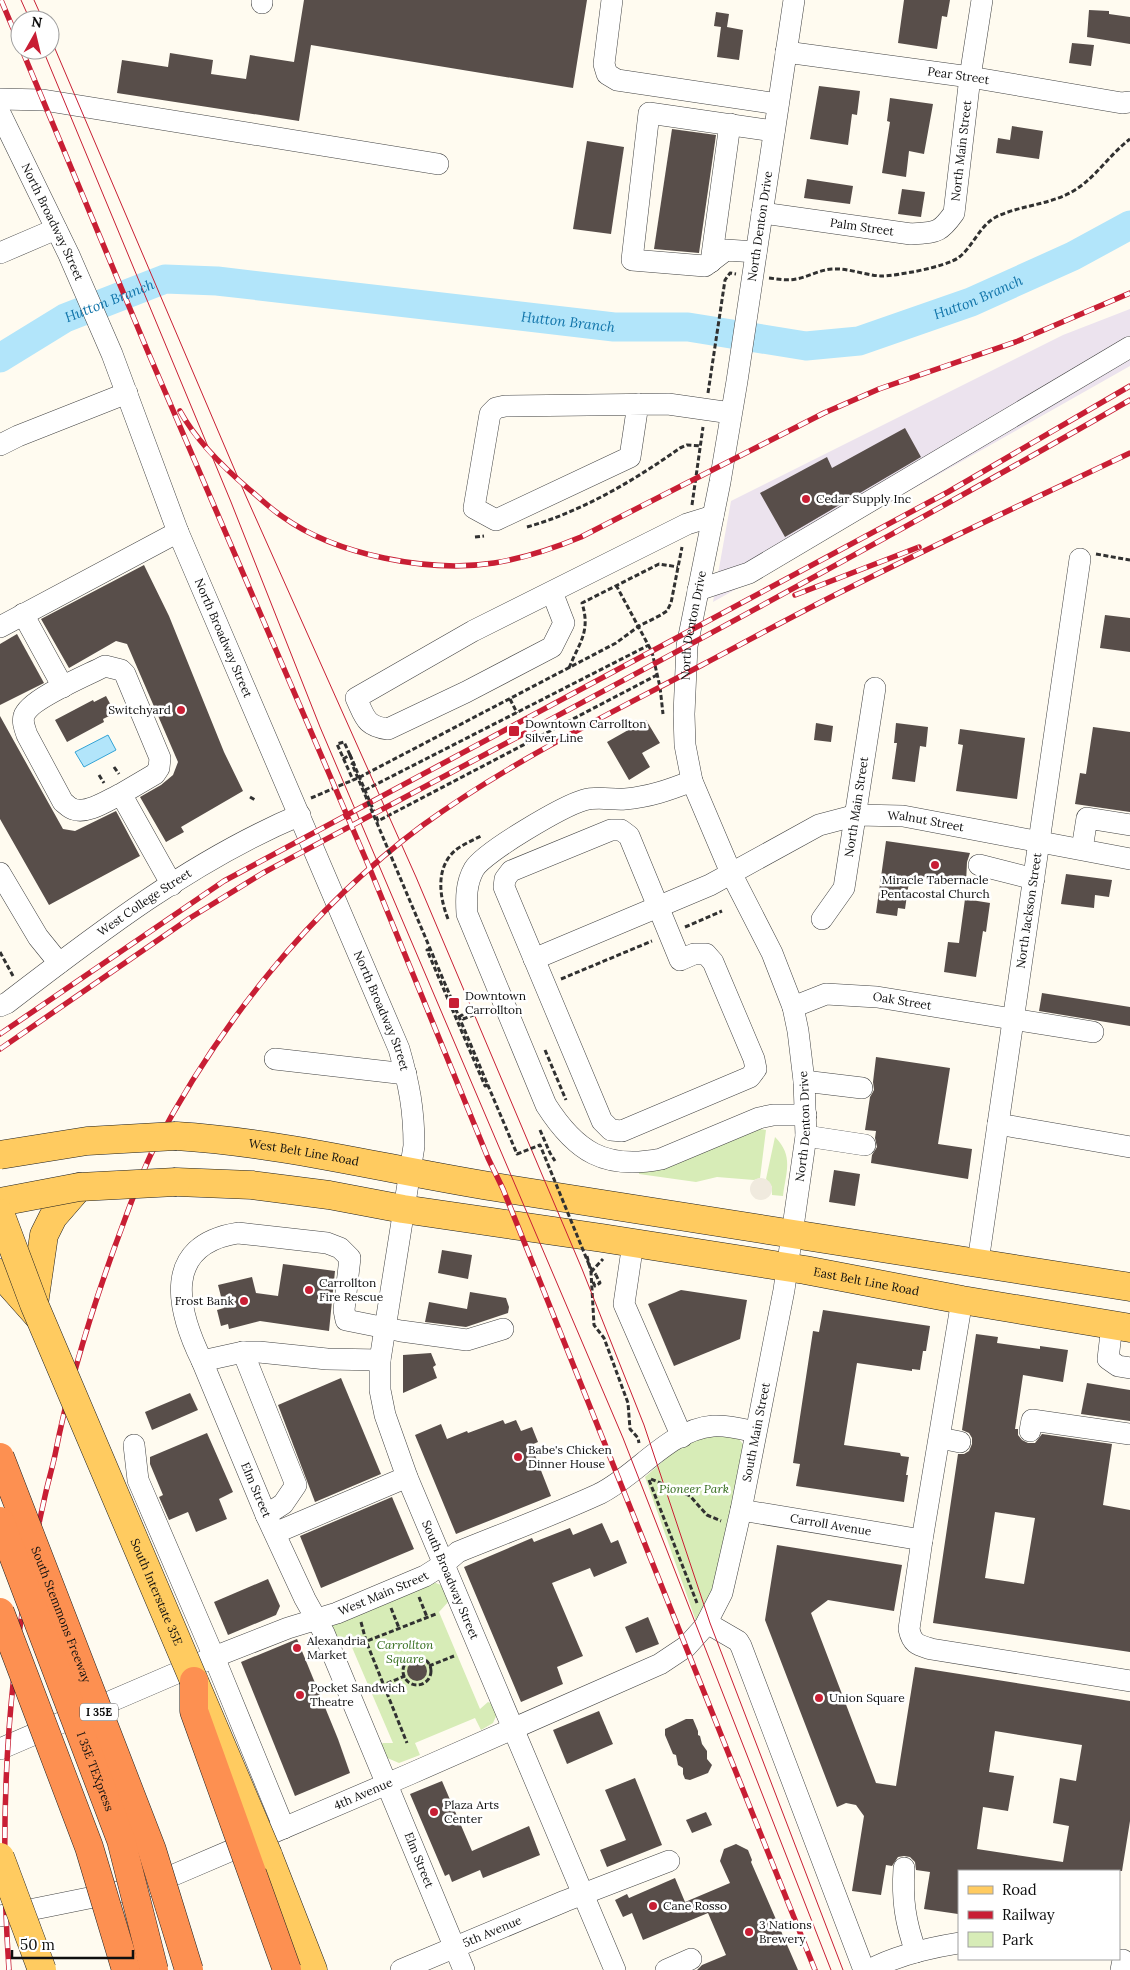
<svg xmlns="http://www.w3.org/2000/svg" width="1130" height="1970" font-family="Lora,serif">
  <rect width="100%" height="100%" fill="#fffbf0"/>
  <path fill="#ece3ee" d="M1130 309V366L713 602 731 501 1063 335Z"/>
  <g fill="#d7ecb7">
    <path d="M760 1129 766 1130 760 1178 754 1180 717 1177 696 1182 639 1174V1171L751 1130Z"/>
    <path d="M775 1137C794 1156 786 1172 783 1196L772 1195V1187L766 1179Z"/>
    <path d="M735 1434 746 1448 718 1579 697 1624 645 1477 677 1449 703 1436Z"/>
    <path d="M431 1581 443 1586 449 1601 439 1612 480 1709 488 1702 491 1703 497 1714 493 1723 481 1730 475 1718 415 1743 420 1755 399 1763 385 1757 381 1744 383 1743H393L351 1645 336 1642 331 1625Z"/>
  </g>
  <circle fill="#f0eade" cx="761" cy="1189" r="11"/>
  <path fill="#b2e5fa" stroke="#34a3d5" d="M108 735 116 750 84 767 75 752Z"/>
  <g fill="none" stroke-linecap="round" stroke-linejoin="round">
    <path stroke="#b2e5fa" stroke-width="29" id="s1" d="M0 358 65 318 165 279 217 281 614 327H688L806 346 859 341 971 302 1073 256 1130 225"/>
  </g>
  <g fill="#584e4a" fill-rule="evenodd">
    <path d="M304 0H587L573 88 311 45 299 121 117 93 122 60 168 67 170 53 213 60 211 74 246 79 250 55 294 62Z"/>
    <path d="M904 0H950L947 17 942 16 937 49 898 43Z"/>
    <path d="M1089 10 1109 11V14L1130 17V44L1087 37Z"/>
    <path d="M716 12 729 14 727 27 743 30 739 60 717 57 721 27 714 26Z"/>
    <path d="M1072 43 1094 45 1091 66 1069 63Z"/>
    <path d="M819 86 860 91 857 115 852 114 848 145 810 139Z"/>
    <path d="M890 98 933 104 924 154 909 151 906 177 882 173 890 122 887 121Z"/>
    <path d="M1012 126 1043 131 1039 159 996 153 998 138 1010 140Z"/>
    <path d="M672 129 716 135 699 253 654 249Z"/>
    <path d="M587 141 624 147 611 234 573 229Z"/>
    <path d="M807 179 853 186 850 204 804 198Z"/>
    <path d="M902 189 925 192 921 217 898 214Z"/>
    <path d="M905 428 921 457 785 537 760 493 827 457 832 468Z"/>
    <path d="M144 565 169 616 224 752 243 791 181 827 184 832 166 842 140 797 161 785 173 775 178 762 127 644 116 641 69 668 41 619Z"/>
    <path d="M1105 615 1130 618V652L1100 648Z"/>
    <path d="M17 634 44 683 0 705V644Z"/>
    <path d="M106 696 115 713 103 719 104 722 67 742 55 720 93 700 94 702Z"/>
    <path d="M0 716 63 829 75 831 116 811 140 856 49 905 0 819Z"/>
    <path d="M646 720 660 743 642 753 650 767 629 780 607 742Z"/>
    <path d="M816 723 833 726 831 742 814 740Z"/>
    <path d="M896 723 928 727 926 747 920 746 915 782 892 779 897 743H894Z"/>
    <path d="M1093 727 1130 732V812L1075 804 1080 773 1086 774Z"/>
    <path d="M960 729 1025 738 1017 799 956 791 963 745 958 744Z"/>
    <path d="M886 841 970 853 967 862 966 883 910 875 905 909 898 908 897 916 876 913Z"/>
    <path d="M1066 874 1112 880 1109 897 1095 895 1094 908 1061 904Z"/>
    <path d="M965 899 990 903 986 932 983 931 976 977 944 972 948 942 959 943Z"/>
    <path d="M1042 993 1130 1007V1026L1039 1011Z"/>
    <path d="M876 1057 950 1068 938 1144 972 1149 968 1179 871 1163 872 1155 877 1147 875 1138 876 1131 865 1130 870 1097 874 1090 873 1082Z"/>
    <path d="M834 1170 860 1174 855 1206 829 1202Z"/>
    <path d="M442 1250 472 1255 468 1279 438 1273Z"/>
    <path d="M283 1264 335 1271 329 1331 260 1321 229 1329 228 1324 221 1326 217 1310 224 1308 218 1285 252 1277 256 1293 278 1296Z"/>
    <path d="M681 1290 747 1300 740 1339 674 1366 648 1304Z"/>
    <path d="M470 1292 506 1298 509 1307 508 1313 466 1327 425 1322 429 1302 467 1309Z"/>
    <path d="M823 1310 930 1326 926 1351H923L920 1370 912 1369V1371L857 1363 844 1445 900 1453 901 1456 909 1457 906 1475H908L904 1502 796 1486 800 1464 793 1463 813 1331 819 1332Z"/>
    <path d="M976 1334 998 1337 997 1343 1040 1349V1346L1068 1350 1063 1382 1023 1375 1015 1429H1018V1435L1022 1440 1028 1443H1035L1042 1434 1112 1444 1103 1505 1130 1510V1652L933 1623 958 1454H964L969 1451 972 1444V1438L969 1433 962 1430ZM995 1512 1035 1518 1024 1584 985 1578Z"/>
    <path d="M431 1353 436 1365 433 1367 437 1378 403 1393V1355Z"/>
    <path d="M341 1378 381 1474 315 1502 278 1405Z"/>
    <path d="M1087 1383 1130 1390V1421L1081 1414Z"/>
    <path d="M190 1393 198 1410 152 1430 145 1412Z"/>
    <path d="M503 1420 505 1424 516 1420 521 1431 532 1427 538 1442 531 1445 551 1496 456 1534 415 1435 441 1424 447 1439 467 1431 468 1433Z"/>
    <path d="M207 1433 233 1492 219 1499 227 1519 196 1532 188 1512 169 1520 159 1497 163 1495 150 1464V1457Z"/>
    <path d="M392 1497 414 1549 321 1588 300 1536Z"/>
    <path d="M602 1523 611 1543 618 1540 627 1563 594 1577 590 1568 552 1583 583 1656 557 1667 563 1684 521 1702 464 1567 532 1538 534 1542 570 1528 573 1535Z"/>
    <path d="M777 1545 902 1565 894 1611 828 1600 811 1613 876 1783 896 1786 915 1667 1130 1701V1821L1122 1871H959L958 1914 924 1909 930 1872 916 1870 915 1862 910 1857 904 1856 898 1857 892 1866 886 1865 881 1895 852 1891 864 1816 856 1805 846 1803 837 1807 765 1620ZM995 1731 1082 1745 1076 1781 1060 1778 1053 1823 1069 1826 1063 1862 977 1849 983 1807 1008 1811 1014 1776 989 1772Z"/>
    <path d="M268 1579 280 1606 276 1615 228 1635 214 1602Z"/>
    <path d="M648 1617 659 1644 636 1653 625 1627Z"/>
    <path d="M297 1639 338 1739 350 1773 295 1796 241 1662Z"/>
    <circle cx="417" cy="1671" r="10"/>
    <path d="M599 1711 613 1744 567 1764 553 1730Z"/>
    <path d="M686 1719H693L698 1731V1735L700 1736 702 1744 707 1751V1759L712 1765 708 1773 690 1780 685 1779 683 1774V1768L678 1765 676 1755 673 1754 665 1735V1729Z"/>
    <path d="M635 1778 662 1845 607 1867 600 1850 626 1840 605 1790Z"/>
    <path d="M442 1781 472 1851 529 1826 540 1855 483 1878 480 1870 452 1882 449 1874 445 1876 410 1794Z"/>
    <path d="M706 1812 712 1825 692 1833 686 1820Z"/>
    <path d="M736 1844 748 1850 752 1860 751 1862 798 1970H697L702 1965 726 1955 708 1913 643 1940 632 1913 623 1917 615 1900 627 1894 629 1898 675 1878 685 1902 730 1883 720 1861 724 1849Z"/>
  </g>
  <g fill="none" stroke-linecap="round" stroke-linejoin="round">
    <g stroke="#424242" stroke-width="22">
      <g id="minor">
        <path d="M612 0 604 64 607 74 617 80 778 104"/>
        <path d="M262 3V0"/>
        <path id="s2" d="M786 52 970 77 1122 103 1130 102"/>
        <path d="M0 99 43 100 438 164"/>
        <path id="s3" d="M0 113 69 255 112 354 178 532 399 1049C409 1084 414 1109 414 1146L380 1360V1390L385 1415 407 1477 615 1970"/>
        <path id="s4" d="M762 213 911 234C936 232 939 234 954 213L970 77 982 0"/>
        <path d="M756 252 726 250 705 266 632 260 649 113 774 131"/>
        <path d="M0 253 56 229"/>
        <path d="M711 262 730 124"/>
        <path d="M638 404 630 457 496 520 474 508 490 414 496 408 505 406 668 404 731 413"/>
        <path d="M0 445 18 436 127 393"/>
        <path d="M698 590 749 573 1130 347"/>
        <path d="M552 592 564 623 552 647 466 692 388 729C365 726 365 717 356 698L473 631 687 524 713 516"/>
        <path d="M23 614 63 687"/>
        <path d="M0 627 178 532"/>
        <path d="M692 781C669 790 649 797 625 799 612 800 597 796 584 800 563 806 484 852 474 869 466 883 466 898 467 914L546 1105C576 1152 605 1170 661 1159L759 1118 773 1115H806"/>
        <path d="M121 794C108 800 87 815 73 809 69 808 66 804 63 802L27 735C25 729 22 722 24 716 29 699 88 675 105 666L121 670 125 674 160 758 159 768 155 774 121 794 172 885"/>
        <path d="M611 830H621L629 836 680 960 694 954H706L713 962 754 1059 756 1069 750 1077 622 1131 611 1130 602 1121 504 887 505 879 511 871Z"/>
        <path d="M1082 849 1087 818 1130 825"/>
        <path d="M979 865 1034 879"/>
        <path d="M0 873 38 937 59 963"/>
        <path id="s5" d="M822 919 844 888 875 688"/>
        <path id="s6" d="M534 959 710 885 819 825 857 815 903 816 1130 859"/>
        <path id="s7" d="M0 1006 7 1003C98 933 193 860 300 815"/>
        <path id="s8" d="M793 1007 826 994 877 997 1093 1032"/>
        <path d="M275 1059 406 1074"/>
        <path d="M804 1081 862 1088"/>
        <path d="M998 1124 1130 1147"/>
        <path d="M806 1136 865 1145"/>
        <path d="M633 1243 624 1304 682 1437"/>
        <path id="s9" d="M978 1262 1080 559"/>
        <path d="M962 1300 922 1540 909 1629C912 1644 918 1645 931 1649L1130 1681"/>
        <path d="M1112 1325 1108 1359 1118 1366 1130 1368"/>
        <path d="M243 1352 296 1485 283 1504 266 1515"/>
        <path d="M202 1361 243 1352H259L327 1359 380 1360"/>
        <path d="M1030 1431 1032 1420 1130 1434"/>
        <path d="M940 1438 960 1442"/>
        <path d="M134 1445 138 1480 214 1657 284 1828"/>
        <path id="s10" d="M741 1510 922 1540"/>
        <path d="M275 1533 407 1477"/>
        <path d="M707 1623 738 1641 741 1646 864 1970"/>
        <path id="s11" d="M0 1749 214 1657 288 1628 337 1613 425 1576 444 1564 458 1552C505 1533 553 1515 599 1494 638 1475 668 1430 713 1426 727 1425 742 1429 755 1432"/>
        <path d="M904 1868C902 1899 905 1922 916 1952"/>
        <path id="s12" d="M0 1916 148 1886 410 1774 660 1664 687 1646 705 1626 722 1593 741 1510 784 1290 806 1136 804 1081 798 1031 793 1007 772 953 731 873 692 781 685 745 684 714 687 646 720 482 737 381 794 0"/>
        <path id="s13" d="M401 1970 565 1901 669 1861"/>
        <path d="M464 1970 324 1633 305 1599 266 1515 202 1361C177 1310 161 1245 238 1233L327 1243 340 1248 350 1258 344 1310 346 1320 401 1331 467 1340 503 1329"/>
        <path d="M666 1970 691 1959"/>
        <path d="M869 1970C897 1955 928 1948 959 1943"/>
        <path d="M1121 1970 1123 1960"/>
      </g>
    </g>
    <g stroke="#202020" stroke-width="29">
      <g id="major">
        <path id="s14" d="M176 1136C288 1143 396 1172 507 1189 714 1222 922 1253 1130 1287"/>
        <path id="s15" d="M176 1182 252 1185 329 1195 403 1209 602 1238 805 1270 962 1300 1130 1328"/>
        <path d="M0 1273 38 1316"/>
        <path d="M34 1304 44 1235 53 1217 79 1187"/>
        <path d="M268 1855 313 1970"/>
      </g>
    </g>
    <g stroke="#313131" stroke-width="3" stroke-dasharray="5 2.5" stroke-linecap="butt">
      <path d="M769 278C778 279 787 281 796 279 808 277 819 270 832 269 849 268 864 275 881 276 896 276 945 267 958 258 973 247 979 226 996 217 1020 205 1051 205 1075 190 1097 176 1110 154 1130 139"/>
      <path d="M708 393 725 280 730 273 736 274"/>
      <path d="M692 505 703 427"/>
      <path d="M527 527C581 512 635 480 680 448L687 445 701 446"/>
      <path d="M475 537 484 536"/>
      <path d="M1096 554 1130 560"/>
      <path d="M616 585 652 652 660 687 663 714"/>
      <path d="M569 668C579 643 591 632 582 603L659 564 678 567"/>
      <path d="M510 699 517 713"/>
      <path d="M350 755 344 742 337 744 353 780"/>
      <path d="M343 759 350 755 378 821 657 675"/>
      <path d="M114 767 119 774"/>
      <path d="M99 775 104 783"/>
      <path d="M365 790 649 645"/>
      <path d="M250 797 255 800"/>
      <path d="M311 798 360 777 616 643 639 626 661 615 667 611 671 603 682 547"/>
      <path d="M448 919C439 896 435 866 457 849 464 844 473 840 481 836"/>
      <path d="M685 927 722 911"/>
      <path d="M431 949 427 950 485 1086 488 1085"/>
      <path d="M0 952 13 976"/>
      <path d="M561 979 652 941"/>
      <path d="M459 1017 462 1015 463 1019 489 1009"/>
      <path d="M545 1050 566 1100"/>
      <path d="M540 1130 550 1153 555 1161"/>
      <path d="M587 1256 591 1272 594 1325 604 1338 628 1403 630 1429 638 1438 639 1443"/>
      <path d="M591 1272 603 1259"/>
      <path d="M593 1282 595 1286 600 1283 596 1275"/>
      <path d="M651 1479 690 1496 707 1515 721 1521"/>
      <path d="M649 1480 697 1603"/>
      <path d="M419 1597 427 1617"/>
      <path d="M391 1608 399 1628"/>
      <path d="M361 1622 366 1641 407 1743"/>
      <path d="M354 1646 436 1614"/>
      <circle cx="417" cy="1671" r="14"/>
      <path d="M429 1666 454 1656"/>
      <path d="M373 1689 405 1676"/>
    </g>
    <use href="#minor" stroke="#fff" stroke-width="21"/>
    <use href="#major" stroke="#ffcb60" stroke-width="28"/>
    <g stroke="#c81e34" stroke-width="1">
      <path d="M21 0 30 20"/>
      <path d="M34 0 43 20"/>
      <path d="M50 37 245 494 416 877 582 1269 644 1425 710 1623 843 1970"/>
      <path d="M43 50 231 502 320 727 623 1438 831 1970"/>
    </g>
    <g stroke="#c81e34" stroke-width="5.5">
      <g id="rail">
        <path d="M1 0 20 45"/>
        <path d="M22 50 148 352 370 869 488 1158 503 1189 815 1970"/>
        <path d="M180 411C197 442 224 468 250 490 261 499 271 509 283 517 336 555 429 573 494 563 525 558 552 549 581 537L824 413 879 389 1018 341 1130 293"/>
        <path d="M795 595 919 547"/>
        <path d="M0 1034 224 881 948 492 1130 386"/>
        <path d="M0 1049 190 918 263 873C553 718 845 564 1130 400"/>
        <path d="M9 1970C0 1839 5 1706 28 1577 33 1550 39 1523 45 1496 48 1482 52 1469 55 1455 69 1383 90 1315 115 1246 127 1214 138 1181 153 1150 218 1025 310 909 423 825 510 762 607 715 702 665 751 639 800 612 849 588 942 541 1036 498 1130 453"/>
      </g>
    </g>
    <use href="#rail" stroke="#fff" stroke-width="4" stroke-dasharray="11" stroke-linecap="butt"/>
    <g stroke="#202020" stroke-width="29" stroke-linecap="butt">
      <g id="major-bridge">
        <path d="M0 1155 87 1141 176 1136"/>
        <path d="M0 1202 79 1187 176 1182"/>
        <path id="s16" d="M0 1213 34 1304 268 1855"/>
        <path d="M0 1857 42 1970"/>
      </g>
    </g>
    <g stroke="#202020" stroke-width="29" stroke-linecap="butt">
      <g id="highway-bridge">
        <path id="s17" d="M0 1457 152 1850 189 1970"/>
        <path id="s18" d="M0 1521 121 1840 154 1970"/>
        <path d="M0 1612 89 1847 126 1970"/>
        <path d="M194 1681V1711L287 1970"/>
      </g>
    </g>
    <path stroke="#313131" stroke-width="3" stroke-dasharray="5 2.5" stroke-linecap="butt" d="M350 755 354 764H352L517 1154 540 1145 590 1267 596 1275"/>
    <use href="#major-bridge" stroke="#ffcb60" stroke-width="28"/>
    <use href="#highway-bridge" stroke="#fd9051" stroke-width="28"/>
  </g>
  <g fill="#c81e34" stroke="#fff" stroke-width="2">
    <circle cx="806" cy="499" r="5"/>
    <circle cx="181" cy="710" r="5"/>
    <rect x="508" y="725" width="12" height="12" rx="2.5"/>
    <circle cx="935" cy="865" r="5"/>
    <rect x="448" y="997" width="12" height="12" rx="2.5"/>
    <circle cx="309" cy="1290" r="5"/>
    <circle cx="244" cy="1301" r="5"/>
    <circle cx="518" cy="1457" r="5"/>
    <circle cx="297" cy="1648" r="5"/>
    <circle cx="300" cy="1695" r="5"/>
    <circle cx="819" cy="1698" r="5"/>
    <circle cx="434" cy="1812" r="5"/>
    <circle cx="653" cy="1906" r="5"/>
    <circle cx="749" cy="1932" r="5"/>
  </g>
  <g text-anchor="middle" stroke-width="5" stroke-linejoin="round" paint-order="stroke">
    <rect fill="#fff" stroke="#575757" stroke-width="1" x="80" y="1703.5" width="38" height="17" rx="4"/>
    <g font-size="11" font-weight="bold" fill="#0f0f0f">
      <text x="99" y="1716">I 35E</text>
    </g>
    <g font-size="12" fill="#0f0f0f" stroke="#fff">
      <text dy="4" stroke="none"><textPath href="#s2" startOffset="174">Pear Street</textPath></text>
      <text dy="4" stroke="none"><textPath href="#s4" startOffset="264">North Main Street</textPath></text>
      <text dy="4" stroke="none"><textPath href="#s3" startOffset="121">North Broadway Street</textPath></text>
      <text dy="4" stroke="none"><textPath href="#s12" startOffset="2210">North Denton Drive</textPath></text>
      <text dy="4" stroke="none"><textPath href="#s4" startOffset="101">Palm Street</textPath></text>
      <text dy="4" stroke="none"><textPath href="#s12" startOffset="1805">North Denton Drive</textPath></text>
      <text dy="4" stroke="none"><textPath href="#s3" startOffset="571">North Broadway Street</textPath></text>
      <text dy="4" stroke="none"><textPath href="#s5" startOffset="120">North Main Street</textPath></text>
      <text dy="4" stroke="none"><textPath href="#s6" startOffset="424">Walnut Street</textPath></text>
      <text dy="4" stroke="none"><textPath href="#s7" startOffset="178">West College Street</textPath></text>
      <text dy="4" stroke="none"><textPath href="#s9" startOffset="355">North Jackson Street</textPath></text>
      <text dy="4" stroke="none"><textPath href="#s8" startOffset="112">Oak Street</textPath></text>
      <text dy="4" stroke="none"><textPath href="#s3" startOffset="976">North Broadway Street</textPath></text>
      <text dy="4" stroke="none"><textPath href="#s12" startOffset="1280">North Denton Drive</textPath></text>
      <text dy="4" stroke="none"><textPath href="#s14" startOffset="129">West Belt Line Road</textPath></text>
      <text dy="4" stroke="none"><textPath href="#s15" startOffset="698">East Belt Line Road</textPath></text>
      <text dy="4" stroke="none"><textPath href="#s12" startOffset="970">South Main Street</textPath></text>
      <text transform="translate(256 1490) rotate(67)" y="4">Elm Street</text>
      <text dy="4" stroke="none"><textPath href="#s10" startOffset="91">Carroll Avenue</textPath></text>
      <text dy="4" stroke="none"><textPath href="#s3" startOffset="1566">South Broadway Street</textPath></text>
      <text dy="4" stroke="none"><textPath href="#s16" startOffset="410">South Interstate 35E</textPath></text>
      <text dy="4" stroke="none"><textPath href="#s11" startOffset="414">West Main Street</textPath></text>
      <text dy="4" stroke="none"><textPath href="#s17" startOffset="169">South Stemmons Freeway</textPath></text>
      <text dy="4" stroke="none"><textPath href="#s18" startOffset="268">I 35E TEXpress</textPath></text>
      <text dy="4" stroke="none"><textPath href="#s12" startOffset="385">4th Avenue</textPath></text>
      <text transform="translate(419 1860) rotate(68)" y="4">Elm Street</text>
      <text dy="4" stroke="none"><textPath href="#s13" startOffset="99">5th Avenue</textPath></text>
    </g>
    <g font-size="12" fill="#0f0f0f" stroke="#fff" text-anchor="start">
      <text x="816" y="503">Cedar Supply Inc</text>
      <text x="171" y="714" text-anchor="end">Switchyard</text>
      <text x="525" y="728">Downtown Carrollton<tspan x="525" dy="14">Silver Line</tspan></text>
      <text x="935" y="884" text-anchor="middle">Miracle Tabernacle<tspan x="935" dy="14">Pentacostal Church</tspan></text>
      <text x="465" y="1000">Downtown<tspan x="465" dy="14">Carrollton</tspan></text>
      <text x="319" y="1287">Carrollton<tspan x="319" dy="14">Fire Rescue</tspan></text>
      <text x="234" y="1305" text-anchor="end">Frost Bank</text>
      <text x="528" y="1454">Babe's Chicken<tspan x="528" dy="14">Dinner House</tspan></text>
      <text x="307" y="1645">Alexandria<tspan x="307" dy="14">Market</tspan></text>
      <text x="310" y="1692">Pocket Sandwich<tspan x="310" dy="14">Theatre</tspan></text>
      <text x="829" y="1702">Union Square</text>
      <text x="444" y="1809">Plaza Arts<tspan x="444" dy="14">Center</tspan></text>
      <text x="663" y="1910">Cane Rosso</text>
      <text x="759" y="1929">3 Nations<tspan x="759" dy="14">Brewery</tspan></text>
    </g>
    <g font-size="12" font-style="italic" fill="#326b1a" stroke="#fff">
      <text x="694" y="1493">Pioneer Park</text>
      <text x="405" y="1649">Carrollton<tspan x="405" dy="14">Square</tspan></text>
    </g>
    <g font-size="14" font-style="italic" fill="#0f73a9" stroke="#fff">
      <text dy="5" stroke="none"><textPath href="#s1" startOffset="1009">Hutton Branch</textPath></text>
      <text dy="5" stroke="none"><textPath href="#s1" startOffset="124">Hutton Branch</textPath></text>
      <text dy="5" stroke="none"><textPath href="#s1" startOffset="589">Hutton Branch</textPath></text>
    </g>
  </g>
  <rect x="958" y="1870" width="162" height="90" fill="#ffffff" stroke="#9f9f9f"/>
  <rect x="968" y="1886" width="25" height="8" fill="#ffcb60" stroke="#9f9f9f"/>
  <text x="1002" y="1895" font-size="15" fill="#0f0f0f">Road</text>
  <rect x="968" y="1911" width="25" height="8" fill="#c81e34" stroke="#9f9f9f"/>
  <text x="1002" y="1920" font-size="15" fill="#0f0f0f">Railway</text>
  <rect x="968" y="1932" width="25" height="15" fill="#d7ecb7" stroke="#9f9f9f"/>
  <text x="1002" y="1945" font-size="15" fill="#0f0f0f">Park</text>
  <g transform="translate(35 35) rotate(8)"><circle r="24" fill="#ffffff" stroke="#9f9f9f"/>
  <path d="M0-4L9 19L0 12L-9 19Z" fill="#c81e34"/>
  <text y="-8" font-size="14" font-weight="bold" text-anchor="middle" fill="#0f0f0f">N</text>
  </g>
  <path d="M12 1950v8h121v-8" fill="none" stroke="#0f0f0f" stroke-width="2.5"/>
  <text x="20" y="1950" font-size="15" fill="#0f0f0f" stroke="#ffffff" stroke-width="4" paint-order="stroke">50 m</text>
</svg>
